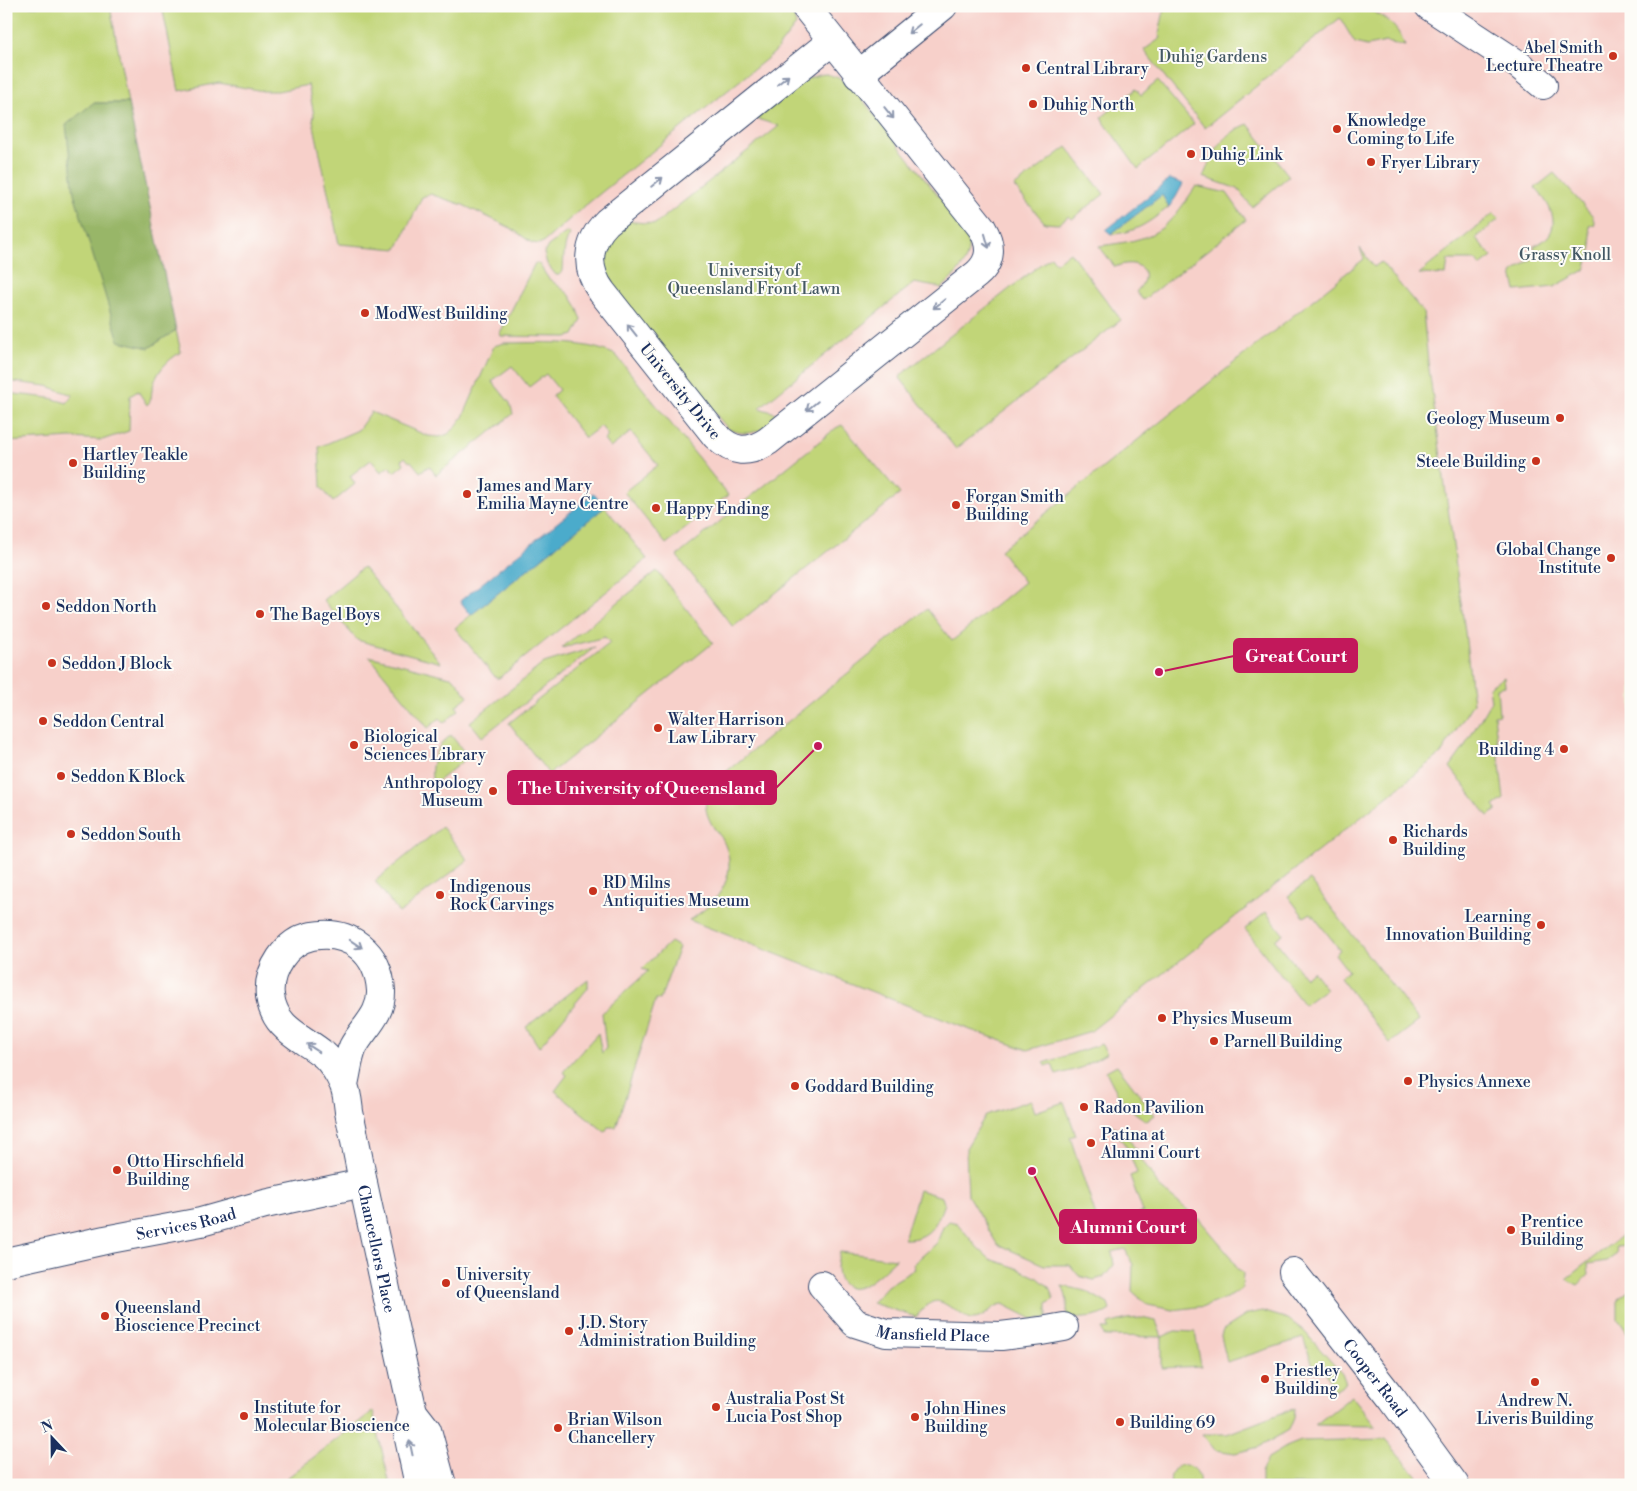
<svg xmlns="http://www.w3.org/2000/svg" width="1637" height="1491" font-family="'Libre Bodoni',serif">
  <rect width="100%" height="100%" fill="#fdfcf7"/>
  <filter id="ink" filterUnits="userSpaceOnUse"><feTurbulence type="fractalNoise" baseFrequency=".02" numOctaves="2"/><feDisplacementMap in="SourceGraphic" scale="10" xChannelSelector="R" yChannelSelector="G"/><feConvolveMatrix kernelMatrix="1 2 1 2 8 2 1 2 1" color-interpolation-filters="sRGB"/></filter>
  <filter id="wash" filterUnits="userSpaceOnUse"><feTurbulence type="fractalNoise" baseFrequency=".0096" numOctaves="4" result="noise"/><feDisplacementMap in="SourceGraphic" scale="20" xChannelSelector="R" yChannelSelector="G"/><feGaussianBlur stdDeviation="1.12" result="paint"/><feColorMatrix in="noise" values="0 0 0 0 0 0 0 0 0 0 0 0 0 0 0 0 0 1.4 0 .05"/><feComposite in="paint" operator="in"/></filter>
  <g filter="url(#wash)">
    <rect width="100%" height="100%" fill="#f0ebd3"/>
    <rect fill="#f7d0ca" x="6" y="6" width="1625" height="1479"/>
    <g fill="#c1d578" stroke="#6e826b">
      <path d="M6 6H110L128 103H93L149 348 176 330 181 352C166 361 156 372 152 390 151 396 152 400 147 405L138 391 130 396 129 431 102 440 71 438 6 442V393L50 398 67 403 73 395 47 386 6 381Z"/>
      <path d="M162 6H788L792 11 796 25 774 53 581 209 545 241 539 244 532 243 511 228 463 205 430 194 422 197 397 249 339 244 313 121 314 115 308 85 278 91H263L219 83 179 91Z"/>
      <path d="M1165 6H1364C1385 19 1396 22 1405 46L1386 42 1367 46 1355 43 1340 18 1205 128 1144 50 1161 38 1159 34Z"/>
      <path d="M826 74C838 77 845 80 854 89L964 228C976 256 961 270 942 288L914 283 759 408 782 415C764 429 752 439 728 429L617 296 601 265 602 248 626 221 655 224 779 126 754 118C773 103 801 75 826 74Z"/>
      <path d="M1158 81 1194 124 1138 169 1101 118 1136 89 1141 95Z"/>
      <path d="M1248 124 1289 176 1252 207 1238 189 1203 177C1214 152 1221 135 1248 124Z"/>
      <path d="M1067 147 1104 194 1072 219 1069 216 1058 224 1045 223 1014 187Z"/>
      <path d="M1554 173 1592 215 1595 224 1589 226 1592 247 1585 270 1554 287 1516 291 1512 273 1536 256 1534 246C1565 233 1553 206 1535 188Z"/>
      <path d="M1196 186 1227 193 1246 220 1143 300 1136 292C1156 271 1137 257 1115 267L1099 246C1156 239 1165 233 1196 186Z"/>
      <path d="M1162 195 1169 207C1151 221 1134 234 1111 234Z"/>
      <path d="M1494 213 1499 219 1476 238 1492 257 1480 266 1476 260H1448L1446 275 1419 274Z"/>
      <path d="M567 232H569L570 234C563 246 564 258 563 271L559 275H556L547 264 544 253 548 246Z"/>
      <path d="M1360 248 1374 267 1381 262 1423 312 1428 362 1465 632 1473 703 1441 754 1091 1031 1028 1050 965 1028 689 920C719 903 742 872 721 837 719 834 716 831 714 828 704 812 703 801 711 784L927 609 952 641 1024 582 1000 550 1364 259Z"/>
      <path d="M1070 252 1121 320 956 449 900 378 902 374 1051 256 1056 263Z"/>
      <path d="M535 263 539 264 548 278 569 294 577 307 582 320 574 335 567 337 501 336 500 333Z"/>
      <path d="M504 343C541 343 581 339 616 355L728 495 666 544 624 492 658 465 631 432 610 448 604 440 608 436 601 426 585 438 552 396 559 390 546 374 529 387 512 366 492 381 510 403 513 414 436 475 429 466 420 472 411 461 409 462 405 457 402 460 404 464 394 472 389 466 381 472 371 460 350 476 355 484 333 502 321 487 319 447 358 430 371 412 428 436 440 437 448 434 454 429 463 417 494 346Z"/>
      <path d="M842 425 900 494 733 627 677 556 836 428Z"/>
      <path d="M605 507 647 559 499 678H496L455 628Z"/>
      <path d="M363 567 441 663 357 640 323 600Z"/>
      <path d="M657 571 713 643 549 774 509 723 610 643 605 637 561 648Z"/>
      <path d="M595 647 482 737 470 722 544 663Z"/>
      <path d="M369 656 454 678 468 696 456 706 459 710 444 723 440 718 428 728Z"/>
      <path d="M1504 677 1505 686 1497 688 1499 714 1494 715 1504 799 1494 806 1497 810 1488 816 1450 767 1463 749 1491 701 1489 687Z"/>
      <path d="M451 735 468 757 434 784C428 773 434 753 442 743 445 740 448 738 451 735Z"/>
      <path d="M442 827 468 860 399 913 375 881Z"/>
      <path d="M1310 880 1419 1021 1390 1043 1340 978 1348 971 1335 954 1340 950 1311 913 1304 917 1288 896Z"/>
      <path d="M1266 912 1283 934 1275 940 1305 977 1312 971 1326 989 1304 1005 1245 929Z"/>
      <path d="M670 942 679 947 660 1000 656 999 616 1127H608L605 1132 555 1091 567 1075 563 1072 598 1033 602 1053 606 1048 602 1013 648 971 642 969Z"/>
      <path d="M588 979V988L539 1047 526 1027Z"/>
      <path d="M1101 1044 1107 1053 1081 1068 1056 1075 1052 1064 1046 1066 1044 1063Z"/>
      <path d="M1117 1065 1155 1115 1147 1121C1125 1108 1117 1094 1106 1071Z"/>
      <path d="M1031 1100 1035 1112 1064 1102 1076 1135 1070 1137 1100 1229 1143 1212 1130 1176 1137 1173 1128 1149 1110 1124 1129 1139 1160 1188 1199 1219 1229 1254 1238 1270 1243 1273 1242 1289 1231 1296 1206 1306 1173 1310 1148 1305 1132 1291 1133 1265 1125 1249 1112 1252 1114 1265 1104 1277 1094 1280 1079 1276 1070 1265H1044L997 1244 968 1196 966 1148 986 1115Z"/>
      <path d="M919 1190 942 1197 944 1203C937 1225 929 1240 904 1239Z"/>
      <path d="M949 1221 957 1223 978 1248 990 1259 1014 1267 1038 1278 1048 1286 1054 1299 1047 1304V1318L1032 1319 1003 1304C991 1305 985 1320 972 1319 968 1319 964 1316 961 1314 938 1300 936 1293 916 1317L872 1303 887 1286 915 1269 913 1264 937 1243 943 1227Z"/>
      <path d="M1631 1228V1243L1627 1246 1616 1247 1617 1254 1607 1261 1588 1264 1589 1275 1578 1285 1566 1279Z"/>
      <path d="M840 1252 896 1259C884 1269 856 1302 841 1282 835 1273 837 1261 840 1252Z"/>
      <path d="M1062 1286 1086 1291 1108 1304 1110 1310C1098 1319 1081 1318 1066 1319 1068 1306 1068 1298 1062 1286Z"/>
      <path d="M1631 1289V1338L1618 1319V1299Z"/>
      <path d="M1262 1311 1288 1319 1304 1331 1343 1375 1345 1382 1341 1387 1334 1391 1322 1362 1313 1365 1303 1338 1227 1362 1221 1336 1223 1330 1248 1314Z"/>
      <path d="M1141 1318 1156 1321 1162 1337 1175 1331 1195 1332 1201 1366 1162 1368V1337L1104 1336 1102 1329H1109L1108 1324 1127 1319Z"/>
      <path d="M1352 1396 1376 1426 1315 1425Z"/>
      <path d="M1295 1408 1294 1418 1289 1430 1259 1447 1235 1453 1215 1450 1202 1434H1227Z"/>
      <path d="M373 1411 390 1485H278Z"/>
      <path d="M1385 1439 1425 1485H1261V1472L1268 1458 1286 1447 1301 1441Z"/>
      <path d="M1180 1465C1193 1464 1201 1472 1199 1485H1171C1169 1476 1172 1469 1180 1465Z"/>
    </g>
    <path fill="#98b668" stroke="#5a7263" d="M93 103H128L176 330 149 348 119 341 74 193 66 125Z"/>
    <g fill="#4cabcb" stroke="#346d94">
      <path d="M1170 179 1183 184 1176 197 1169 207 1162 195 1111 234 1106 230Z"/>
      <path d="M594 493 605 507 471 615 460 601Z"/>
    </g>
  </g>
  <g filter="url(#ink)">
    <g fill="none" stroke-linecap="round" stroke-linejoin="round">
      <g stroke="#3b4b70" stroke-width="30">
        <g id="street">
          <path d="M805 6 982 228C992 245 992 261 977 274L768 441C748 454 733 453 716 436L602 292C585 269 586 243 607 222L832 41"/>
          <path d="M1429 6 1519 65 1543 85"/>
          <path d="M858 75 943 6"/>
          <path id="s1" d="M344 1084C347 1073 348 1058 353 1047 363 1028 382 1015 381 991 379 953 350 929 312 936 286 941 267 971 270 996 275 1030 301 1036 324 1055 331 1061 339 1074 343 1083 347 1091 348 1103 349 1112 354 1136 359 1159 363 1183 379 1259 396 1336 413 1412L408 1434 419 1485"/>
          <path id="s2" d="M6 1262 105 1240 201 1222 265 1204 363 1183"/>
          <path id="s3" d="M1293 1272 1393 1400 1455 1485"/>
          <path id="s4" d="M822 1285 855 1323 886 1333 1001 1336 1041 1331 1064 1327"/>
          <path d="M413 1412 427 1430 442 1485"/>
        </g>
      </g>
      <use href="#street" stroke="#fff" stroke-width="28"/>
    </g>
    <defs><path id="oneway-shaft" d="M-6 0H5M1.5-3L5.5 0L1.5 3" fill="none" stroke-width="1.6" stroke-linecap="round" stroke-linejoin="round" transform="scale(1.25)"/></defs>
    <g stroke="#8d97ae">
      <use href="#oneway-shaft" transform="translate(914 29) rotate(141)"/>
      <use href="#oneway-shaft" transform="translate(783 80) rotate(-39)"/>
      <use href="#oneway-shaft" transform="translate(889 113) rotate(51)"/>
      <use href="#oneway-shaft" transform="translate(657 182) rotate(-39)"/>
      <use href="#oneway-shaft" transform="translate(987 241) rotate(74)"/>
      <use href="#oneway-shaft" transform="translate(939 304) rotate(141)"/>
      <use href="#oneway-shaft" transform="translate(632 330) rotate(-128)"/>
      <use href="#oneway-shaft" transform="translate(812 406) rotate(141)"/>
      <use href="#oneway-shaft" transform="translate(356 944) rotate(34)"/>
      <use href="#oneway-shaft" transform="translate(313 1048) rotate(-147)"/>
      <use href="#oneway-shaft" transform="translate(411 1448) rotate(-102)"/>
    </g>
  </g>
  <g fill="#c8321e" stroke="#fdfcf7" stroke-width="2">
    <circle cx="1613" cy="56" r="5"/>
    <circle cx="1026" cy="68" r="5"/>
    <circle cx="1033" cy="104" r="5"/>
    <circle cx="1337" cy="129" r="5"/>
    <circle cx="1191" cy="154" r="5"/>
    <circle cx="1371" cy="162" r="5"/>
    <circle cx="365" cy="313" r="5"/>
    <circle cx="1560" cy="418" r="5"/>
    <circle cx="1536" cy="461" r="5"/>
    <circle cx="73" cy="463" r="5"/>
    <circle cx="467" cy="494" r="5"/>
    <circle cx="956" cy="505" r="5"/>
    <circle cx="656" cy="508" r="5"/>
    <circle cx="1611" cy="558" r="5"/>
    <circle cx="46" cy="606" r="5"/>
    <circle cx="260" cy="614" r="5"/>
    <circle cx="52" cy="663" r="5"/>
    <circle cx="43" cy="721" r="5"/>
    <circle cx="658" cy="728" r="5"/>
    <circle cx="354" cy="745" r="5"/>
    <circle cx="1564" cy="749" r="5"/>
    <circle cx="61" cy="776" r="5"/>
    <circle cx="493" cy="791" r="5"/>
    <circle cx="71" cy="834" r="5"/>
    <circle cx="1393" cy="840" r="5"/>
    <circle cx="593" cy="891" r="5"/>
    <circle cx="440" cy="895" r="5"/>
    <circle cx="1541" cy="925" r="5"/>
    <circle cx="1162" cy="1018" r="5"/>
    <circle cx="1214" cy="1041" r="5"/>
    <circle cx="1408" cy="1081" r="5"/>
    <circle cx="795" cy="1086" r="5"/>
    <circle cx="1084" cy="1107" r="5"/>
    <circle cx="1091" cy="1143" r="5"/>
    <circle cx="117" cy="1170" r="5"/>
    <circle cx="1511" cy="1230" r="5"/>
    <circle cx="446" cy="1283" r="5"/>
    <circle cx="105" cy="1316" r="5"/>
    <circle cx="569" cy="1331" r="5"/>
    <circle cx="1265" cy="1379" r="5"/>
    <circle cx="1535" cy="1382" r="5"/>
    <circle cx="716" cy="1407" r="5"/>
    <circle cx="244" cy="1416" r="5"/>
    <circle cx="915" cy="1417" r="5"/>
    <circle cx="1120" cy="1422" r="5"/>
    <circle cx="558" cy="1428" r="5"/>
  </g>
  <g text-anchor="middle" stroke-width="4" stroke-linejoin="round" paint-order="stroke">
    <g font-size="16" fill="#1b2f5e" stroke="#fdfcf7" text-anchor="start">
      <text x="1603" y="53" text-anchor="end">Abel Smith<tspan x="1603" dy="18">Lecture Theatre</tspan></text>
      <text x="1036" y="74">Central Library</text>
      <text x="1043" y="110">Duhig North</text>
      <text x="1347" y="126">Knowledge<tspan x="1347" dy="18">Coming to Life</tspan></text>
      <text x="1201" y="160">Duhig Link</text>
      <text x="1381" y="168">Fryer Library</text>
      <text x="375" y="319">ModWest Building</text>
      <text x="1550" y="424" text-anchor="end">Geology Museum</text>
      <text x="83" y="460">Hartley Teakle<tspan x="83" dy="18">Building</tspan></text>
      <text x="1526" y="467" text-anchor="end">Steele Building</text>
      <text x="477" y="491">James and Mary<tspan x="477" dy="18">Emilia Mayne Centre</tspan></text>
      <text x="966" y="502">Forgan Smith<tspan x="966" dy="18">Building</tspan></text>
      <text x="666" y="514">Happy Ending</text>
      <text x="1601" y="555" text-anchor="end">Global Change<tspan x="1601" dy="18">Institute</tspan></text>
      <text x="56" y="612">Seddon North</text>
      <text x="270" y="620">The Bagel Boys</text>
      <text x="62" y="669">Seddon J Block</text>
      <text x="668" y="725">Walter Harrison<tspan x="668" dy="18">Law Library</tspan></text>
      <text x="53" y="727">Seddon Central</text>
      <text x="364" y="742">Biological<tspan x="364" dy="18">Sciences Library</tspan></text>
      <text x="1554" y="755" text-anchor="end">Building 4</text>
      <text x="71" y="782">Seddon K Block</text>
      <text x="483" y="788" text-anchor="end">Anthropology<tspan x="483" dy="18">Museum</tspan></text>
      <text x="1403" y="837">Richards<tspan x="1403" dy="18">Building</tspan></text>
      <text x="81" y="840">Seddon South</text>
      <text x="603" y="888">RD Milns<tspan x="603" dy="18">Antiquities Museum</tspan></text>
      <text x="450" y="892">Indigenous<tspan x="450" dy="18">Rock Carvings</tspan></text>
      <text x="1531" y="922" text-anchor="end">Learning<tspan x="1531" dy="18">Innovation Building</tspan></text>
      <text x="1172" y="1024">Physics Museum</text>
      <text x="1224" y="1047">Parnell Building</text>
      <text x="1418" y="1087">Physics Annexe</text>
      <text x="805" y="1092">Goddard Building</text>
      <text x="1094" y="1113">Radon Pavilion</text>
      <text x="1101" y="1140">Patina at<tspan x="1101" dy="18">Alumni Court</tspan></text>
      <text x="127" y="1167">Otto Hirschfield<tspan x="127" dy="18">Building</tspan></text>
      <text x="1521" y="1227">Prentice<tspan x="1521" dy="18">Building</tspan></text>
      <text x="456" y="1280">University<tspan x="456" dy="18">of Queensland</tspan></text>
      <text x="115" y="1313">Queensland<tspan x="115" dy="18">Bioscience Precinct</tspan></text>
      <text x="579" y="1328">J.D. Story<tspan x="579" dy="18">Administration Building</tspan></text>
      <text x="1275" y="1376">Priestley<tspan x="1275" dy="18">Building</tspan></text>
      <text x="726" y="1404">Australia Post St<tspan x="726" dy="18">Lucia Post Shop</tspan></text>
      <text x="1535" y="1406" text-anchor="middle">Andrew N.<tspan x="1535" dy="18">Liveris Building</tspan></text>
      <text x="254" y="1413">Institute for<tspan x="254" dy="18">Molecular Bioscience</tspan></text>
      <text x="925" y="1414">John Hines<tspan x="925" dy="18">Building</tspan></text>
      <text x="568" y="1425">Brian Wilson<tspan x="568" dy="18">Chancellery</tspan></text>
      <text x="1130" y="1428">Building 69</text>
    </g>
    <g font-size="16" fill="#445864" stroke="#fdfcf7">
      <text x="1213" y="62">Duhig Gardens</text>
      <text x="1565" y="260">Grassy Knoll</text>
      <text x="754" y="276">University of<tspan x="754" dy="18">Queensland Front Lawn</tspan></text>
    </g>
    <g font-size="16" fill="#1b2f5e" stroke="#fdfcf7">
      <text transform="translate(681 391) rotate(51)" y="6">University Drive</text>
      <text dy="6" stroke="none"><textPath href="#s2" startOffset="184">Services Road</textPath></text>
      <text dy="6" stroke="none"><textPath href="#s1" startOffset="569">Chancellors Place</textPath></text>
      <text dy="6" stroke="none"><textPath href="#s4" startOffset="130">Mansfield Place</textPath></text>
      <text dy="6" stroke="none"><textPath href="#s3" startOffset="134">Cooper Road</textPath></text>
    </g>
  </g>
  <path fill="none" stroke="#c2185b" stroke-width="2" d="M1159 672L1234 656M818 746L776 788M1032 1171L1060 1227"/>
  <g fill="#c2185b" stroke="#fdfcf7" stroke-width="2">
    <circle cx="1159" cy="672" r="5"/>
    <circle cx="818" cy="746" r="5"/>
    <circle cx="1032" cy="1171" r="5"/>
  </g>
  <g fill="#c2185b" stroke="#c2185b" stroke-width="2">
    <rect x="1234" y="639" width="123" height="33" rx="5"/>
    <rect x="508" y="771" width="268" height="33" rx="5"/>
    <rect x="1060" y="1210" width="136" height="33" rx="5"/>
  </g>
  <g font-size="18" text-anchor="middle" font-weight="bold" fill="#fff">
    <text x="1296" y="662">Great Court</text>
    <text x="642" y="794">The University of Queensland</text>
    <text x="1128" y="1233">Alumni Court</text>
  </g>
  <rect width="1637" height="1491" fill="none" stroke="#fdfcf7" stroke-width="25"/>
  <g transform="translate(52 1438) rotate(338)" stroke="#fdfcf7" stroke-width="4" paint-order="stroke">
  <path d="M0-4L9 19L0 12L-9 19Z" fill="#1b2f5e"/>
  <text y="-8" font-size="14" font-weight="bold" text-anchor="middle" fill="#1b2f5e">N</text>
  </g>
</svg>
